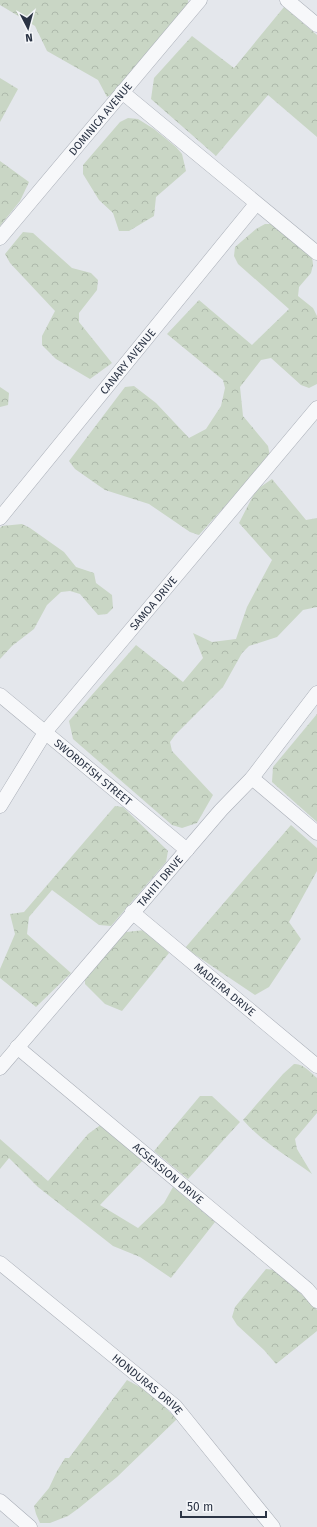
<svg xmlns="http://www.w3.org/2000/svg" width="317" height="1527" font-family="'Fira Sans',sans-serif">
  <defs>
    <pattern id="forest-crowns" width="20" height="18" patternUnits="userSpaceOnUse"><rect width="20" height="18" fill="#c9d6c5"/><path d="M2 6a3 3 0 1 1 6 0M12 15a3 3 0 1 1 6 0" fill="none" stroke="#adb8ab"/></pattern>
  </defs>
  <rect width="100%" height="100%" fill="#e4e7ec"/>
  <g fill="url(#forest-crowns)">
    <path d="M0 0H188L189 6 122 88 107 97 98 80 47 51 35 26 0 5Z"/>
    <path d="M284 7 317 35V137L268 95 216 156 151 99 154 78 192 36 234 68Z"/>
    <path d="M0 78 18 89 0 122Z"/>
    <path d="M128 118 138 119 154 129 176 147 182 154 186 171 156 197 154 216 129 231H119L113 213 99 200 83 174V165L120 122Z"/>
    <path d="M0 161 29 182 20 201 0 226Z"/>
    <path d="M265 224H274L312 256 313 265 311 273 299 287 298 296 313 308 317 316V384L309 388 301 385 271 358 261 360 240 387 243 416 268 446 270 456 199 535 190 532 149 504 105 490 75 469 69 461 125 387 134 386 156 403 189 438 206 429 221 406 225 388 223 380 167 334 199 300 252 345 289 309 238 264 234 256 235 247 256 229Z"/>
    <path d="M23 232 33 233 72 268 91 273 98 280 97 290 79 313V322L112 363 90 379 56 359 42 345V336L55 311 10 263 5 254Z"/>
    <path d="M0 387 9 393 8 405 0 407Z"/>
    <path d="M272 479 306 520 317 518V607L303 610 277 637 249 646 242 653 223 687 175 735 170 742 172 751 213 795 197 823 182 828 172 825 73 739 69 721 136 645 183 682 203 658 193 633 212 642 236 639 247 607 272 560 239 523 256 490Z"/>
    <path d="M22 524 30 528 64 552 76 567 94 573 96 583 112 595 113 608 107 614 98 615 80 594 70 591 61 592 47 605 34 629 12 646 0 659V528L2 526Z"/>
    <path d="M317 714V822L272 782 273 767Z"/>
    <path d="M115 806 123 807 168 851 166 862 111 926 99 925 52 890 29 917 27 934 71 973 36 1007 0 978V969L15 934 10 914 24 912Z"/>
    <path d="M291 825 317 848V871L289 922 301 939 269 987 255 995 185 948Z"/>
    <path d="M145 930 169 953 122 1011 105 1004 85 984V976L126 932Z"/>
    <path d="M294 1064C303 1063 311 1073 317 1078V1113L295 1139 297 1149 312 1174C289 1157 262 1142 243 1120L283 1074Z"/>
    <path d="M200 1096H212L240 1122 188 1179 154 1151Z"/>
    <path d="M102 1124 145 1158 100 1205 138 1228 164 1203 173 1187 215 1222 171 1278 140 1257 113 1246 38 1187 9 1158 0 1169V1139L48 1181 88 1134Z"/>
    <path d="M266 1269 275 1270 310 1302 317 1310V1331L276 1364 264 1350 237 1325 232 1317 235 1307Z"/>
    <path d="M127 1380 149 1392 177 1419 117 1477 79 1508 68 1516 50 1523H40L36 1514 34 1506 49 1488 57 1471 65 1458H69L72 1454Z"/>
  </g>
  <g fill="none" stroke-linecap="round" stroke-linejoin="round">
    <g stroke="#a9aeb7" stroke-width="15">
      <g id="minor">
        <path d="M287 0 317 25"/>
        <path d="M122 92 317 253"/>
        <path id="s1" d="M0 238 200 0"/>
        <path id="s2" d="M0 518 256 204"/>
        <path id="s3" d="M0 695 187 850"/>
        <path d="M252 778 317 833"/>
        <path id="s4" d="M0 806 46 731 317 408"/>
        <path id="s5" d="M132 912 317 1066"/>
        <path id="s6" d="M17 1047 307 1289 317 1301"/>
        <path id="s7" d="M0 1068 221 810 252 778 317 693"/>
        <path id="s8" d="M0 1263 175 1406 273 1527"/>
        <path d="M0 1501 30 1527"/>
      </g>
    </g>
    <use href="#minor" stroke="#f7f8fa" stroke-width="14"/>
  </g>
  <g text-anchor="middle" stroke-width="3" stroke-linejoin="round" paint-order="stroke">
    <g font-size="11" fill="#2b3445" stroke="#f4f6f9">
      <text dy="4" stroke="none"><textPath href="#s1" startOffset="156">DOMINICA AVENUE</textPath></text>
      <text dy="4" stroke="none"><textPath href="#s2" startOffset="202">CANARY AVENUE</textPath></text>
      <text dy="4" stroke="none"><textPath href="#s4" startOffset="255">SAMOA DRIVE</textPath></text>
      <text dy="4" stroke="none"><textPath href="#s3" startOffset="121">SWORDFISH STREET</textPath></text>
      <text dy="4" stroke="none"><textPath href="#s7" startOffset="246">TAHITI DRIVE</textPath></text>
      <text dy="4" stroke="none"><textPath href="#s5" startOffset="121">MADEIRA DRIVE</textPath></text>
      <text dy="4" stroke="none"><textPath href="#s6" startOffset="197">ACSENSION DRIVE</textPath></text>
      <text dy="4" stroke="none"><textPath href="#s8" startOffset="191">HONDURAS DRIVE</textPath></text>
    </g>
  </g>
  <g transform="translate(28 28) rotate(174)" stroke="#f4f6f9" stroke-width="3" paint-order="stroke">
  <path d="M0-3L7 15L0 10L-7 15Z" fill="#2b3445"/>
  <text y="-6" font-size="11" font-weight="bold" text-anchor="middle" fill="#2b3445">N</text>
  </g>
  <path d="M181 1511v6h85v-6" fill="none" stroke="#2b3445" stroke-width="2"/>
  <text x="187" y="1511" font-size="12" fill="#2b3445" stroke="#f4f6f9" stroke-width="3" paint-order="stroke">50 m</text>
</svg>
